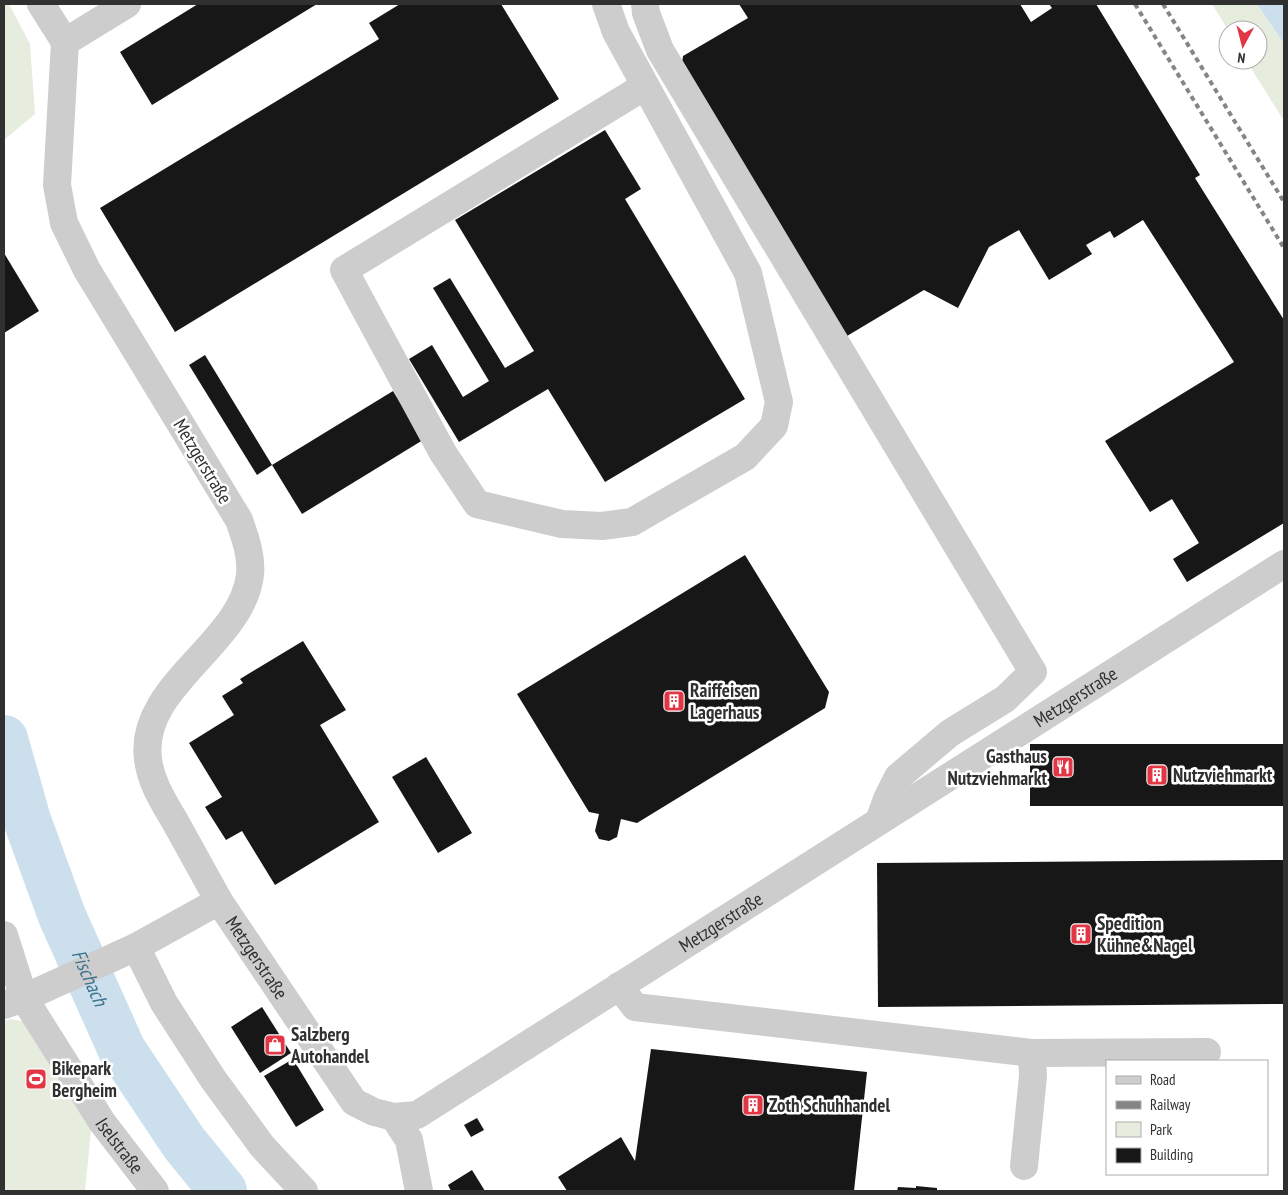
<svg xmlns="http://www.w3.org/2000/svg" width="1288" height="1195" font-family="'PT Sans Narrow',sans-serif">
  <rect width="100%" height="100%" fill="#fff"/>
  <g fill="#e6edde">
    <path d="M4 4H9L30 44 35 114 4 140Z"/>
    <path d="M1212 4H1257L1284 44V121L1246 60H1258V30H1228Z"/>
    <path d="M10 1019 26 1022 92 1120 85 1191H4V1021Z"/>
  </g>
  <path fill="#cbe0ec" d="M1257 4H1284V44Z"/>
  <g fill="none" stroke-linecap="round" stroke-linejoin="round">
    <path stroke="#cbe0ec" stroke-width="48" id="s1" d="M4 739 27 820 62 916 122 1050 184 1143 223 1191"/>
  </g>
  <g fill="#171717">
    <path d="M198 4H317L152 105 120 52Z"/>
    <path d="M400 4H501L559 99 175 332 100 208 379 39 369 23Z"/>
    <path d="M739 4H1020L1031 22 1052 8 1049 4H1096L1200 175 1195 178 1284 320V523L1187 582 1173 559 1199 543 1172 499 1150 512 1105 441 1234 362 1143 220 1114 238 1110 231 1086 245 1092 254 1049 280 1019 230 989 247 958 308 924 290 847 336 682 63 683 56 748 18Z"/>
    <path d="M605 130 641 189 625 199 745 399 605 482 548 389 459 442 409 359 432 345 463 397 489 381 433 288 450 278 505 368 534 351 455 220Z"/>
    <path d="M4 253 39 311 4 333Z"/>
    <path d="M205 355 272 465 257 475 189 365Z"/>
    <path d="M393 391 423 440 302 514 272 465Z"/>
    <path d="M745 555 829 692 825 708 637 823 621 819 617 837 609 841 599 839 595 831 599 814 589 812 517 694Z"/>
    <path d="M303 641 346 710 320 725 379 822 275 885 242 831 226 840 205 807 222 797 189 743 234 715 222 696 243 683 240 679Z"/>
    <rect x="1030" y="744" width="254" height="62"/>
    <path d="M426 757 472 833 438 853 392 777Z"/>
    <path d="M1284 860V1004L878 1007 877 863Z"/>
    <path d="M262 1007 291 1053 260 1073 231 1027Z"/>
    <path d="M651 1049 867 1072 854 1191H567L558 1177 621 1137 635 1161Z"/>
    <path d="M293 1059 324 1110 296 1127 264 1076Z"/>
    <path d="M477 1118 484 1130 471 1137 464 1125Z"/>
    <path d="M472 1170 485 1191H451L448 1185Z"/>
    <path d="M916 1186 937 1188V1191H897L898 1187 916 1188Z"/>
  </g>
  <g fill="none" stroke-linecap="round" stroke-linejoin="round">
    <g stroke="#cdcdcd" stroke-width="28">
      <path d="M606 4 616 32 748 273 779 402 774 426 745 457 632 522 602 526 562 524 477 504 443 453 344 270 645 86"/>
      <path d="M645 4 646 13 660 50 1033 672 1005 699 950 733 898 777 887 799 879 821"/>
      <path d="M65 42 127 4"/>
      <path id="s2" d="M219 901 354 1102 374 1112 394 1117 417 1115 1284 564"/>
      <path id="s3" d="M4 935 24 998 102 1122 155 1191"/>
      <path d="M136 947 164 1003 213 1079 262 1146 304 1191"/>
      <path d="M619 986 635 1007 1032 1053 1207 1052"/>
      <path d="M4 1005 24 998 136 947 219 901C205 876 191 850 177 825 165 804 151 784 148 759 138 686 242 644 250 575 252 556 245 537 239 520L87 270 64 223 57 185 65 42 41 4"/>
      <path d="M394 1117 409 1140 419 1191"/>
      <path d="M1024 1166 1033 1076 1032 1053"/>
    </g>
    <g stroke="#858585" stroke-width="4" stroke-dasharray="5 4" stroke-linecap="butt">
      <path d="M1135 4 1284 248"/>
      <path d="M1163 4 1284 202"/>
    </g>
  </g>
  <defs>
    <g id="building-square" transform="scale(1.125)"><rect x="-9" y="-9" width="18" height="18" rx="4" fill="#e33645" stroke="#fff"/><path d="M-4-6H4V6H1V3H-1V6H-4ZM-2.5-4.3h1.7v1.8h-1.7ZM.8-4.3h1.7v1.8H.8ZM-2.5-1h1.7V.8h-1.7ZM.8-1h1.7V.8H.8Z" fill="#fff"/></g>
    <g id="restaurant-square" transform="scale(1.125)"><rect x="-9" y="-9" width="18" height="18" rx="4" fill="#e33645" stroke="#fff"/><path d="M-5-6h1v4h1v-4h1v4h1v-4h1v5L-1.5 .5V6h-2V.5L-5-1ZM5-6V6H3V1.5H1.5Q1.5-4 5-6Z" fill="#fff"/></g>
    <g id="shop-square" transform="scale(1.125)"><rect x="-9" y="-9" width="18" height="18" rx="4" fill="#e33645" stroke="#fff"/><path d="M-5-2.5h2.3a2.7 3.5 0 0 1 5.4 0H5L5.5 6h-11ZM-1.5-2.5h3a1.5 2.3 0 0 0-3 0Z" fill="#fff"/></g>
    <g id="stadium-square" transform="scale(1.125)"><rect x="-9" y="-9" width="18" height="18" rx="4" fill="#e33645" stroke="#fff"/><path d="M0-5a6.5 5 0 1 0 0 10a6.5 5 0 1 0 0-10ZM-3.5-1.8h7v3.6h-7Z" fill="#fff"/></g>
  </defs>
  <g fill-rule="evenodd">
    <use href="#building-square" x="674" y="701"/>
    <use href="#restaurant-square" x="1063" y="767"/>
    <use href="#building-square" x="1157" y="775"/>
    <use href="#building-square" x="1081" y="934"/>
    <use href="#shop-square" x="275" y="1045"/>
    <use href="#stadium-square" x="36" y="1079"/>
    <use href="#building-square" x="753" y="1105"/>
  </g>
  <g text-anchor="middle" stroke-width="5" stroke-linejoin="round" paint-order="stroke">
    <g font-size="19" fill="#303030" stroke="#fff">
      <text transform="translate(203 461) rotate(59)" y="7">Metzgerstraße</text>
      <text dy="7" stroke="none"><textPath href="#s2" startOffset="1088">Metzgerstraße</textPath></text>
      <text dy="7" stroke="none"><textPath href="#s2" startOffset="668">Metzgerstraße</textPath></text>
      <text dy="7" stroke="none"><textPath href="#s2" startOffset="68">Metzgerstraße</textPath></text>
      <text dy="7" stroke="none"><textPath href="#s3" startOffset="242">Iselstraße</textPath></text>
    </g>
    <g font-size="19" font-weight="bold" fill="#303030" stroke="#fff" text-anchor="start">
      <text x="690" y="697">Raiffeisen<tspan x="690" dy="22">Lagerhaus</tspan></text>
      <text x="1047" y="763" text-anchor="end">Gasthaus<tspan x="1047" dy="22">Nutzviehmarkt</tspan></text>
      <text x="1173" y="782">Nutzviehmarkt</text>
      <text x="1097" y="930">Spedition<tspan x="1097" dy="22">Kühne&amp;Nagel</tspan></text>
      <text x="291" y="1041">Salzberg<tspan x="291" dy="22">Autohandel</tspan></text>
      <text x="52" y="1075">Bikepark<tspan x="52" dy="22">Bergheim</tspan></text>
      <text x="769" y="1112">Zoth Schuhhandel</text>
    </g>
    <g font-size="20" font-style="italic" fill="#3e7392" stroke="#fff">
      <text dy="7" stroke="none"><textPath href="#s1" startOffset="254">Fischach</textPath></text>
    </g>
  </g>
  <rect width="1288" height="1195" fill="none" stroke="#303030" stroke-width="10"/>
  <rect x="1106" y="1060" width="162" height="115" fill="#ffffff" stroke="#acacac"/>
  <rect x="1116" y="1076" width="25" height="8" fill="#cdcdcd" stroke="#acacac"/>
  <text x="1150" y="1085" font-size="15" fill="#303030">Road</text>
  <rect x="1116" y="1101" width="25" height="8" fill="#858585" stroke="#acacac"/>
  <text x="1150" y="1110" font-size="15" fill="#303030">Railway</text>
  <rect x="1116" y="1122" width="25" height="15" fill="#e6edde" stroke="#acacac"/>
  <text x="1150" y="1135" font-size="15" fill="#303030">Park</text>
  <rect x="1116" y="1148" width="25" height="15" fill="#171717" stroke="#acacac"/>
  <text x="1150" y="1160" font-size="15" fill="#303030">Building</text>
  <g transform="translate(1243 45) rotate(187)"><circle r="24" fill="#ffffff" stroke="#acacac"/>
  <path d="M0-4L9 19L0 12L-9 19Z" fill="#e33645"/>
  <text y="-8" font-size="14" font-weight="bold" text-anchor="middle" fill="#303030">N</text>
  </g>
</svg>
